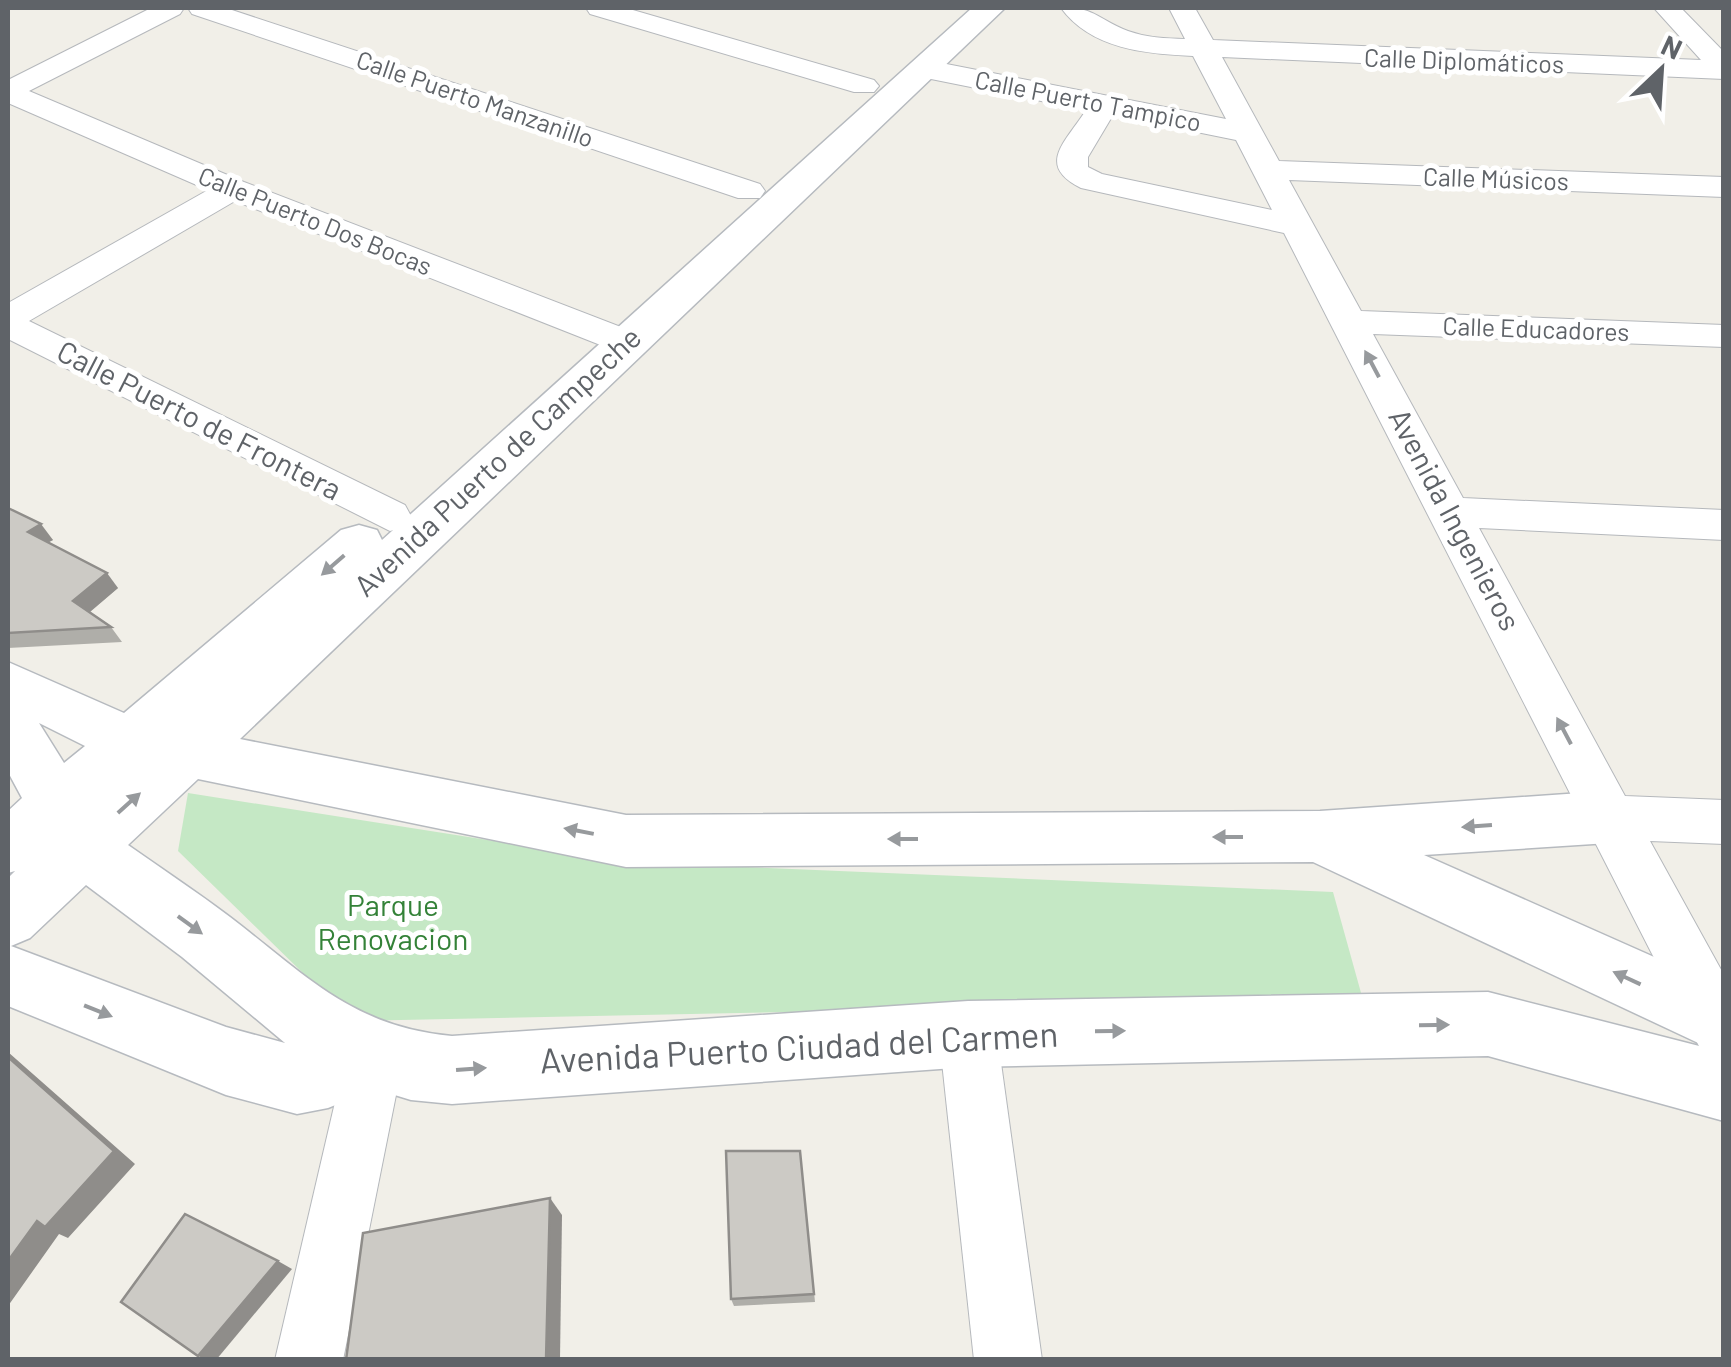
<svg xmlns="http://www.w3.org/2000/svg" width="1731" height="1367" font-family="Barlow,sans-serif">
  <rect width="100%" height="100%" fill="#f1efe8"/>
  <path fill="#c5e8c5" d="M188 793 629 862 1333 892 1363 1000 352 1021 178 851Z"/>
  <g fill="none" stroke-linecap="round" stroke-linejoin="round">
    <g stroke="#b5b8bc" stroke-width="2">
      <g id="street">
        <path d="M151 8H184L180 14 29 91 244 182 639 334 644 342 639 350 626 353 613 350 235 201 29 321 405 505 411 516 405 527 390 531 8 339V303L208 190 8 103V80Z"/>
        <path d="M188 8H226L760 184 765 191 760 198H738L192 14Z"/>
        <path d="M586 8H626L874 80 879 86 874 92H854L590 14Z"/>
        <path d="M1061 8C1093 6 1099 20 1128 31 1147 38 1165 38 1185 39L1169 8H1195L1213 40 1701 60 1654 8H1681L1724 52V79L1222 57 1279 161 1724 177V197L1289 180 1361 311 1724 325V347L1373 334 1463 498 1724 510V540L1479 528 1625 796 1724 800V844L1650 841 1724 975V1057L1701 1050 1284 233 1081 188C1035 165 1066 142 1086 110L926 78 916 75 912 69 916 63 926 60 1226 119 1193 56C1146 54 1091 49 1061 8ZM1113 115 1236 140 1272 210 1102 174 1088 167V157Z"/>
        <path d="M968 1006 989 1014 997 1034 1042 1360H974L939 1034 947 1014Z"/>
        <path d="M375 1026 396 1035 404 1055 343 1360H275L346 1055 354 1035Z"/>
      </g>
    </g>
    <g stroke="#b6babf" stroke-width="3">
      <path id="secondary" d="M972 8H1005L240 739 626 815 1320 811 1609 791 1630 799 1639 817 1630 835 1609 843 1424 855 1724 988V1121L1488 1056 968 1067 452 1104 411 1100 375 1089 328 1108 297 1114 226 1095 8 1006V878L15 871 8 873V811L22 798 8 772V662L124 713 341 530 359 525 377 530 382 540ZM39 723 85 746 64 763ZM198 779 626 867 1313 862 1711 1049 1488 992 968 1001 452 1036C352 1027 306 975 230 917 197 892 162 869 128 845ZM86 885 182 957 285 1043 226 1027 11 946 30 938Z"/>
    </g>
    <use href="#street" fill="#fff" fill-rule="evenodd"/>
    <use href="#secondary" fill="#fff" fill-rule="evenodd"/>
  </g>
  <g fill="#afaea9">
    <path d="M8 508 53 540 48 542 118 588 90 612 111 627 122 642 8 648Z"/>
    <path d="M800 1151 815 1302 734 1306 731 1299Z"/>
  </g>
  <g fill="#8f8d8a">
    <path d="M41 524 53 540 40 547 28 532Z"/>
    <path d="M107 573 118 588 85 616 73 601Z"/>
    <path d="M8 1052 135 1164 68 1238 59 1234 8 1306Z"/>
    <path d="M550 1198 562 1215 560 1360H546Z"/>
    <path d="M278 1261 292 1269 216 1360H207L198 1356Z"/>
  </g>
  <g fill="#cccac5" stroke="#8f8d8a" stroke-width="2.5">
    <path d="M8 508 41 524 28 532 107 573 73 601 111 627 8 633Z"/>
    <path d="M8 1057 114 1151 45 1227 37 1221 8 1261Z"/>
    <path d="M726 1151H800L814 1294 731 1299Z"/>
    <path d="M550 1198 546 1360H346L363 1233Z"/>
    <path d="M185 1214 278 1261 198 1356 121 1302Z"/>
  </g>
  <defs><path id="oneway-solid" d="M-6-.8H1V-3.2L6.5 0L1 3.2V.8H-6Z" transform="scale(2.5)"/></defs>
  <g fill="#979a9d">
    <use href="#oneway-solid" transform="translate(1372 364) rotate(-118)"/>
    <use href="#oneway-solid" transform="translate(333 565) rotate(139)"/>
    <use href="#oneway-solid" transform="translate(1564 731) rotate(-118)"/>
    <use href="#oneway-solid" transform="translate(129 803) rotate(-42)"/>
    <use href="#oneway-solid" transform="translate(1477 826) rotate(176)"/>
    <use href="#oneway-solid" transform="translate(579 831) rotate(-169)"/>
    <use href="#oneway-solid" transform="translate(1228 837) rotate(180)"/>
    <use href="#oneway-solid" transform="translate(903 839) rotate(180)"/>
    <use href="#oneway-solid" transform="translate(190 925) rotate(36)"/>
    <use href="#oneway-solid" transform="translate(1627 978) rotate(-155)"/>
    <use href="#oneway-solid" transform="translate(98 1011) rotate(22)"/>
    <use href="#oneway-solid" transform="translate(1434 1025) rotate(-1)"/>
    <use href="#oneway-solid" transform="translate(1110 1031) rotate(-1)"/>
    <use href="#oneway-solid" transform="translate(471 1069) rotate(-4)"/>
  </g>
  <g text-anchor="middle" stroke-width="10" stroke-linejoin="round" paint-order="stroke">
    <g font-size="25" fill="#5f6368" stroke="#fff">
      <text transform="translate(1464 61) rotate(2)" y="9">Calle Diplomáticos</text>
      <text transform="translate(475 99) rotate(19)" y="9">Calle Puerto Manzanillo</text>
      <text transform="translate(1088 101) rotate(11)" y="9">Calle Puerto Tampico</text>
      <text transform="translate(1496 179) rotate(2)" y="9">Calle Músicos</text>
      <text transform="translate(315 221) rotate(22)" y="9">Calle Puerto Dos Bocas</text>
      <text transform="translate(1536 329) rotate(2)" y="9">Calle Educadores</text>
    </g>
    <g font-size="30" fill="#5f6368" stroke="#fff">
      <text transform="translate(199 421) rotate(27)" y="10">Calle Puerto de Frontera</text>
      <text transform="translate(498 462) rotate(-43)" y="10">Avenida Puerto de Campeche</text>
      <text transform="translate(1454 520) rotate(62)" y="10">Avenida Ingenieros</text>
    </g>
    <g font-size="30" fill="#348238" stroke="#fff">
      <text x="393" y="916">Parque<tspan x="393" dy="34">Renovacion</tspan></text>
    </g>
    <g font-size="35" fill="#5f6368" stroke="#fff">
      <text transform="translate(799 1048) rotate(-3)" y="12">Avenida Puerto Ciudad del Carmen</text>
    </g>
  </g>
  <rect width="1731" height="1367" fill="none" stroke="#5f6368" stroke-width="20"/>
  <g transform="translate(1661 70) rotate(25)" stroke="#ffffff" stroke-width="8" paint-order="stroke">
  <path d="M0-8L18 38L0 25L-18 38Z" fill="#5f6368"/>
  <text y="-15" font-size="28" font-weight="bold" text-anchor="middle" fill="#5f6368">N</text>
  </g>
</svg>
